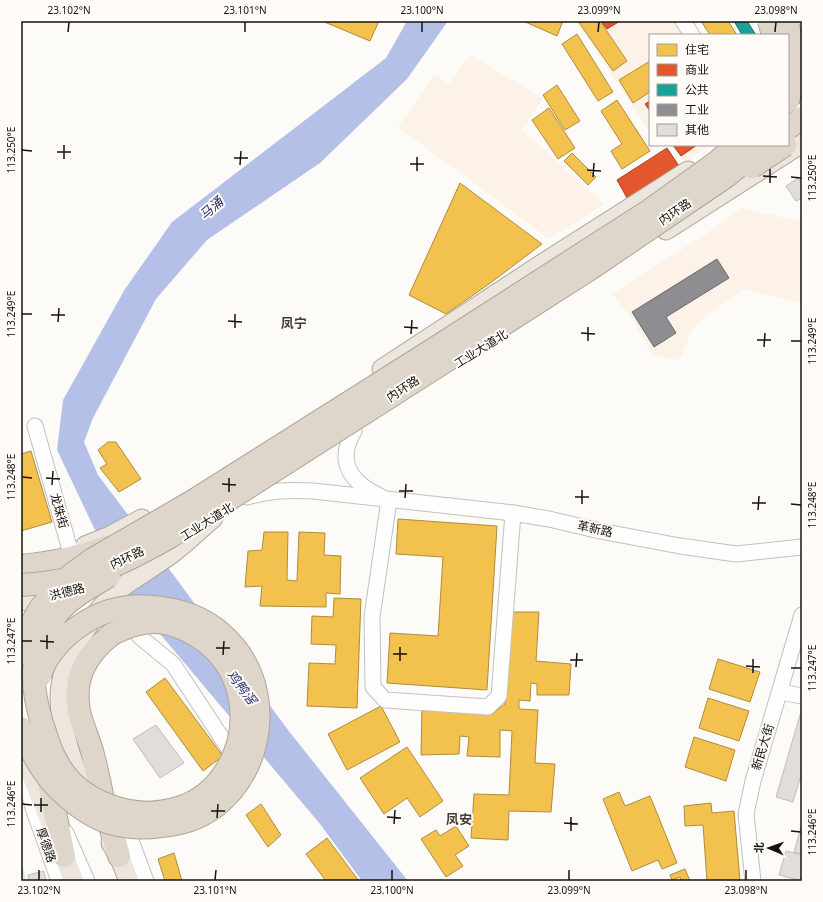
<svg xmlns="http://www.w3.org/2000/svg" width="823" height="902" font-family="'Noto Sans','Noto Sans SC',sans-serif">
  <rect width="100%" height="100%" fill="#fdfbf8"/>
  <g fill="#fcf2e8">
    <path d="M575 21H686L695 35H650V132L593 46Z"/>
    <path d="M470 55 543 98 522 130 604 204 549 239 398 127 434 75 449 84Z"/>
    <path d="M670 145H711L685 162Z"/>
    <path d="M742 208 802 222V303L743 289 704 318 691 331 680 360 652 355 632 319 613 294 713 229Z"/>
  </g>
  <path fill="#dde3f9" d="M21 863H22L26 881H21Z"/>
  <path fill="#b4c0e7" d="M407 21H448L407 79 320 163 207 240 156 299 93 418 84 442 98 475 175 577 288 730 408 881H362L320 824 124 591 57 450 63 400 125 289 172 222 386 58Z"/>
  <g fill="#f2c14e" stroke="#b08c3b">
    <path d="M322 21H379L370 41Z"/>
    <path d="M523 21H563L557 36Z"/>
    <path d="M578 21H600L627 61 613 71Z"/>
    <path d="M701 21H728L737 35H710Z"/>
    <path d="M577 34 613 92 598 101 562 44Z"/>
    <path d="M650 61V92L633 103 619 80Z"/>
    <path d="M557 85 580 121 565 130 543 95Z"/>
    <path d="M617 100 650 151 622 169 611 151 622 144 601 111Z"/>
    <path d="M549 108 575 148 558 159 532 120Z"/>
    <path d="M572 153 596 177 588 185 564 161Z"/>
    <path d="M460 183 542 244 489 284 446 314 409 295Z"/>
    <path d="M108 442H116L141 479 119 492 100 468 107 464 98 450Z"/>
    <path d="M31 451 52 522 21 531V454Z"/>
    <path d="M398 519 497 526 487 690 387 683 390 633 438 636 443 557 396 554Z"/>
    <path d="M264 532H288L287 580 297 581 299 532 325 533 324 555 341 556 340 594 326 593V607L260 606 262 586 245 587 248 551 262 550Z"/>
    <path d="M334 598 361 599 357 708 307 706 309 663 335 664 336 645 311 644 312 616 333 617Z"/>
    <path d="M509 612H539L536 661 571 664 569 695H537V684L531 683 530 701 519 700V709L538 710 535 763 555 764 551 812 509 811 508 840 471 838 474 794 509 795 512 731 500 730V757L467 756 469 737 460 736 459 754 421 755 422 707 493 713 505 704Z"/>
    <path d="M718 659 760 672 750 702 709 689Z"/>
    <path d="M165 678 223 756 203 771 146 692Z"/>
    <path d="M708 698 749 711 739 741 699 728Z"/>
    <path d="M381 706 400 742 347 770 328 734Z"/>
    <path d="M694 737 735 750 726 781 685 767Z"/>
    <path d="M407 747 443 801 420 817 407 798 384 814 360 778Z"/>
    <path d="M619 792 625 806 650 796 677 863 662 869 658 860 632 871 603 799Z"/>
    <path d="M711 803 712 813 734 811 740 881H707L703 825 685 826 684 806Z"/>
    <path d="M261 804 281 835 268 847 246 815Z"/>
    <path d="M456 826 469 846 455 855 463 866 446 877 421 839 436 830 440 836Z"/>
    <path d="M327 838 359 881H326L306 854Z"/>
    <path d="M174 853 182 881H165L158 859Z"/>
    <path d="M685 869 690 881H681L680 877 672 880 670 875Z"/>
  </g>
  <g fill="#e4572e" stroke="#a64225">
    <path d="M601 21H620L607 29Z"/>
    <path d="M650 101V111L645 104Z"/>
    <path d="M673 145H697L681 156Z"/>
    <path d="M667 148 683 172 631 205 617 180Z"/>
  </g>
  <path fill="#17a398" stroke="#17786f" d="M734 21H747L756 35H742Z"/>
  <path fill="#8d8d92" stroke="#69686b" d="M717 259 729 278 666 317 676 333 654 347 632 312Z"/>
  <g fill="#e0ddda" stroke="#c0bdba">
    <path d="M798 178 802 185V198L796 201 786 186Z"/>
    <path d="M800 715H802V772L793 802 776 797Z"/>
    <path d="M156 725 184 763 160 778 133 739Z"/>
    <path d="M802 823V854L794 852Z"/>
    <path d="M786 851 802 855V881L779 875Z"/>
    <path d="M44 871 46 881H29L28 875Z"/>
  </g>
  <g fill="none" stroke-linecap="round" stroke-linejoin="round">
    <g stroke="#c3c1bd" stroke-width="17">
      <g id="minor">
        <path d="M683 21 692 35"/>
        <path d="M346 417 354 431C350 438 346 446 346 455 345 475 364 489 380 496"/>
        <path d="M35 426 70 550"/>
        <path d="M247 497C272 490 288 490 313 491L513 513 549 519 600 531 680 546 736 554 802 547"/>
        <path d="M389 500 372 617 373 687 385 700 488 707 499 696 513 513"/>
        <path d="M126 619 140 637 173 664 237 761"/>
        <path d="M780 692 802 696"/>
        <path d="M25 777 34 811 59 881"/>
        <path d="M143 826 129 835 146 881"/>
        <path d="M66 833 87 881"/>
        <path d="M753 881 746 814 753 781 802 615"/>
      </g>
    </g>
    <g stroke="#afa597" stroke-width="21">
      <g id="major">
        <path d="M666 230 802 143"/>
        <path d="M382 369 539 266 688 171"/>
        <path d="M85 546 110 536 142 519"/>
        <path d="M21 601 59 595"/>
        <path d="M21 748 74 881"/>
        <path d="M86 794C73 767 59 725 60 694 61 660 95 609 121 588 137 576 155 566 171 554 186 543 199 530 213 518"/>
        <path d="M111 843 119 856 129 881"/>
      </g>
    </g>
    <g stroke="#afa597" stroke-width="24">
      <g id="highway">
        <path d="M21 566C50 563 79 558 106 547"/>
        <path d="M112 634C86 655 73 677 79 711 82 726 90 741 93 755 98 773 101 791 105 809 109 825 115 841 119 856"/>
        <path d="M46 769 64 856"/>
      </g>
    </g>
    <use href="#minor" stroke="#fffefe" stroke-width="15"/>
    <use href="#major" stroke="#ece6de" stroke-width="19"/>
    <use href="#highway" stroke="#ded6ca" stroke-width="22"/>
    <g stroke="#afa597" stroke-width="24" stroke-linecap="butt">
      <g id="highway-bridge">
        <path d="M769 21 773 35"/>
        <path d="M786 21C795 48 796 74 788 101"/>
        <path d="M788 128 802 118"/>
        <path d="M752 167 785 145"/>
        <path d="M109 576C89 588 67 599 54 618 29 653 30 684 42 723 46 735 49 747 55 758 76 802 132 822 178 808 199 802 216 787 227 769 253 725 244 667 200 638 188 630 172 623 157 622 141 621 126 627 112 634"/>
        <path d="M21 585C55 583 89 576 120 563 138 555 154 546 170 537L587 271 727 176 751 156 762 145"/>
        <path d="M21 653 24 637 39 610 52 593 72 574 93 559 193 501 429 352 650 210 717 162 736 145"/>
        <path d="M21 728C27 742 33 756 42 769 57 792 90 820 118 825 132 828 147 828 161 826 182 824 199 819 216 806 269 764 274 679 222 634 202 616 179 609 153 607 125 604 100 611 78 627 63 637 44 658 40 676"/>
      </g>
    </g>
    <use href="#highway-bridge" stroke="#ded6ca" stroke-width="22"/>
  </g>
  <path fill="none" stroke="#16120f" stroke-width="1.5" d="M68 32 69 22M245 32V22M422 32V22M598 32 599 22M775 32 776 22M22 150 32 151M57 152H71M234 158H248M64 159V145M410 164H424M240 165 241 151M587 170 601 171M417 171V157M763 176 777 177M593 177 594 163M791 177 801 178M770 183V169M22 314H32M51 315H65M228 321 242 322M58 322 59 308M404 327 418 328M235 328V314M581 333 595 334M411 334 412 320M757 340H771M588 341V327M791 341H801M764 347 765 333M22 477 32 478M46 478 60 479M222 484 236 485M52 485 53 471M399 491H413M229 492V478M575 497H589M405 498 406 484M752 503H766M582 504V490M791 504 801 505M758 510 759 496M22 641H32M40 641 54 642M216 648H230M47 649V635M393 654H407M223 655 224 641M570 660H583M400 661V647M746 666 760 667M576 667 577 653M791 668H801M753 673V659M22 804 32 805M34 805H48M211 811H225M41 812V798M387 817 401 818M217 818 218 804M564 823 578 824M394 824 395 810M571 831V817M791 831 801 832M39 880V870M215 880 216 870M392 880V870M569 880V870M746 880V870"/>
  <g text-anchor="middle" stroke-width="4" stroke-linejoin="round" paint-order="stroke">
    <g font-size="12" fill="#16120f" stroke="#fffbf6">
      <text transform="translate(675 212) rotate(-34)" y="4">内环路</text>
      <text transform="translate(481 349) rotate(-32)" y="4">工业大道北</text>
      <text transform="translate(403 389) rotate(-33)" y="4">内环路</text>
      <text transform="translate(59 511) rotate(74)" y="4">龙珠街</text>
      <text transform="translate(207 522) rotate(-32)" y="4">工业大道北</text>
      <text transform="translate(595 529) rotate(12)" y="4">革新路</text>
      <text transform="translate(127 558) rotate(-25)" y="4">内环路</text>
      <text transform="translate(67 592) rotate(-14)" y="4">洪德路</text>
      <text transform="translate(763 747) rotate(-73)" y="4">新民大街</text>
      <text transform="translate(46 845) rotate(71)" y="4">厚德路</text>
    </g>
    <g font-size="13" font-style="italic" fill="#212c6f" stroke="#fffbf6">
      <text transform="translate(211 208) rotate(-41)" y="5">马涌</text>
      <text transform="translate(242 687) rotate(53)" y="5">鸡鸭滘</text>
    </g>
    <g font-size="13" font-weight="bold" fill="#443c33" stroke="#fffbf6">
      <text x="294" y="328">凤宁</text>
      <text x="459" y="824">凤安</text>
    </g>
  </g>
  <rect width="823" height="902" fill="none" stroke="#fffbf6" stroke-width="44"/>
  <rect x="649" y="34" width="140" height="112" fill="#fffbf6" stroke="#a29e9a"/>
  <rect x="657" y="44" width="20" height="12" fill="#f2c14e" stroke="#a29e9a"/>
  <text x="685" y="54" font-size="12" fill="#16120f">住宅</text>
  <rect x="657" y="64" width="20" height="12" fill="#e4572e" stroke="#a29e9a"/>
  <text x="685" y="74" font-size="12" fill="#16120f">商业</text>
  <rect x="657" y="84" width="20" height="12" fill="#17a398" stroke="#a29e9a"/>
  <text x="685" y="94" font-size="12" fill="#16120f">公共</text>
  <rect x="657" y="104" width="20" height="12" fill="#8d8d92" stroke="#a29e9a"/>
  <text x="685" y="114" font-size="12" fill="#16120f">工业</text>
  <rect x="657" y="124" width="20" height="12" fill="#e0ddda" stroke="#a29e9a"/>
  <text x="685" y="134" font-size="12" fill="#16120f">其他</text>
  <g transform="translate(769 848) rotate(272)" stroke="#fffbf6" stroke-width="3" paint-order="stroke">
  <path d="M0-3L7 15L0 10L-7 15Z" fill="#16120f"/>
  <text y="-6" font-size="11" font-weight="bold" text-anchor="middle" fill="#16120f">北</text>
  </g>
  <rect x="22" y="22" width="779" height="858" fill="none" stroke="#16120f" stroke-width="1.5"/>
  <g font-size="10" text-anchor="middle" fill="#16120f">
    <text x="69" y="14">23.102°N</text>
    <text x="245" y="14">23.101°N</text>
    <text x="422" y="14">23.100°N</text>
    <text x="599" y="14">23.099°N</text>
    <text x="776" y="14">23.098°N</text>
    <text transform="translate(11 150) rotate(-90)" y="4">113.250°E</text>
    <text transform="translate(812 178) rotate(-90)" y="4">113.250°E</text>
    <text transform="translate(11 314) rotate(-90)" y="4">113.249°E</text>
    <text transform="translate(812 341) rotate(-90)" y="4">113.249°E</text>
    <text transform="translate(11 477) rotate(-90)" y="4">113.248°E</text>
    <text transform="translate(812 505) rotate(-90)" y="4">113.248°E</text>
    <text transform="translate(11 641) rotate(-90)" y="4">113.247°E</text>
    <text transform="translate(812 668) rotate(-90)" y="4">113.247°E</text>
    <text transform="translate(11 804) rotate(-90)" y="4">113.246°E</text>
    <text transform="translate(812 832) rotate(-90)" y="4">113.246°E</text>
    <text x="39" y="894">23.102°N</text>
    <text x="215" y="894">23.101°N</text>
    <text x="392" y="894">23.100°N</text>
    <text x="569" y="894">23.099°N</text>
    <text x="746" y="894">23.098°N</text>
  </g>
</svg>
